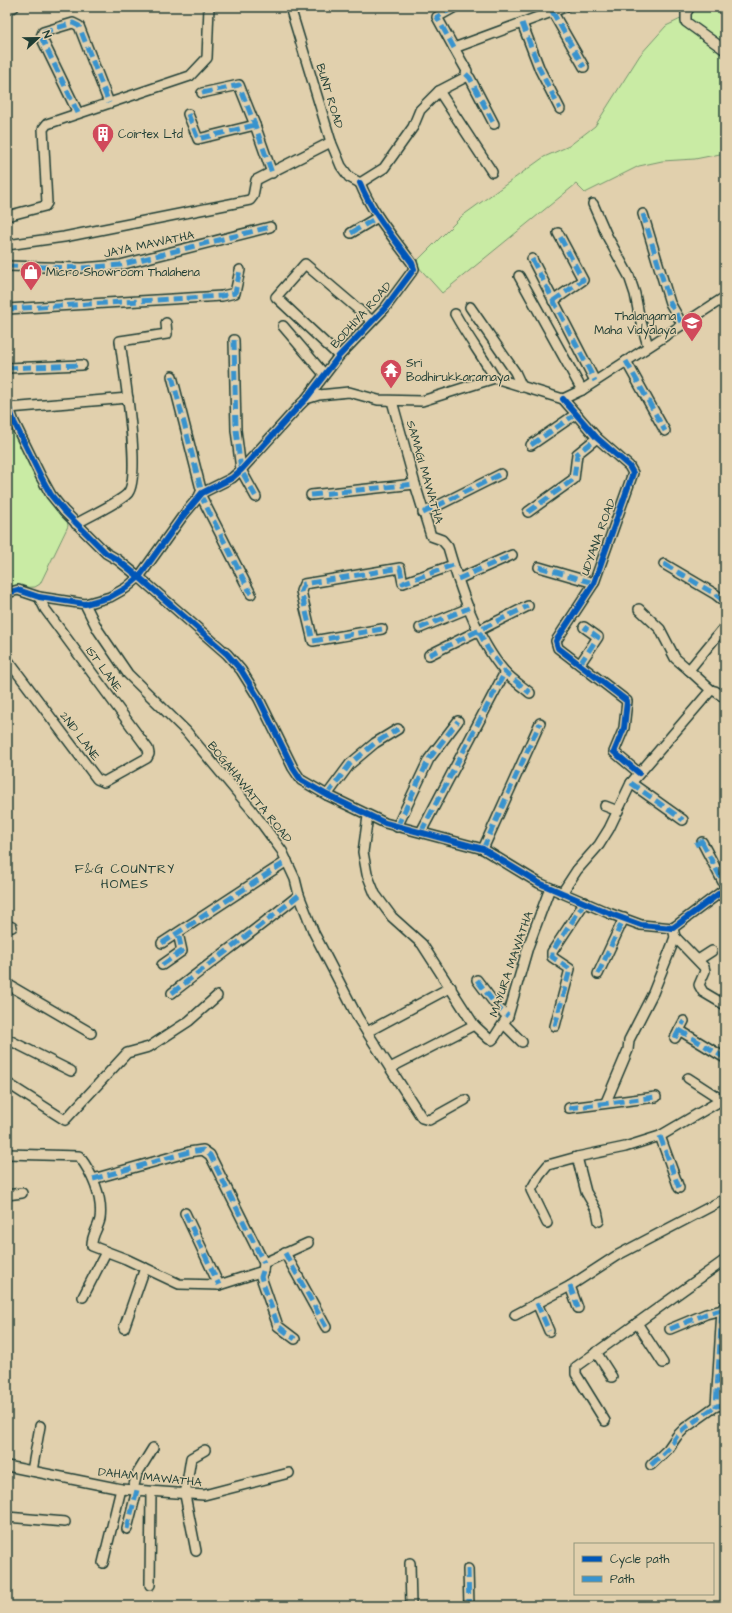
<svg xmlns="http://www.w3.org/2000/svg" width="732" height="1613" font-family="'Architects Daughter',sans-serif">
  <rect width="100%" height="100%" fill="#e1d0ad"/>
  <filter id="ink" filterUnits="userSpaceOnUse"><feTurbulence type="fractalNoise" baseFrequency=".025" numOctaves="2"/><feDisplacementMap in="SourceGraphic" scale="8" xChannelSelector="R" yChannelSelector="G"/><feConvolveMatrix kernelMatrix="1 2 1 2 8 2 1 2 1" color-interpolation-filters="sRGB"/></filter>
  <g filter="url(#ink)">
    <g fill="#c9eba4" stroke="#74946c">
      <path d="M688 7H725V153L695 159 662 161 639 166 585 193 576 184 442 293 415 263 462 216 544 157 569 146 595 126 640 55 666 26 689 15Z"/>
      <path d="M7 423 14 425 67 519 68 526 40 584 35 587 7 588Z"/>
    </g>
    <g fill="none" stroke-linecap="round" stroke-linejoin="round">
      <g stroke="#1f3d34" stroke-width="12">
        <g id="minor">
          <path d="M290 7 331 142 341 166 349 177 360 183"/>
          <path d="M690 7 686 13V22L725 50"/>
          <path d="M7 10 14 7"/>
          <path d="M552 11 584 67"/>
          <path d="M522 23 540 70 560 109"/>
          <path d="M454 48 437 17 455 7"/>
          <path d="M466 74 470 78 494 124"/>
          <path d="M439 91 492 172"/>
          <path d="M202 93 239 85 255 125 272 173"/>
          <path d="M78 113 41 37 43 32 73 23 79 26 109 103"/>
          <path d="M188 114 198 139 255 125"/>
          <path d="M360 183 384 168 413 127 420 110 439 91 466 77 467 71 454 48 565 7"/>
          <path d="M593 204 607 236 629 276 635 294 639 315 648 346"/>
          <path d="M643 214 670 303 682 324"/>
          <path d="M7 216 45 206 47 203 43 129 47 124 190 76 207 58 209 7"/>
          <path d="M351 233 378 217"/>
          <path d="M7 245 64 237 250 200 253 196 256 180 331 142"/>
          <path d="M532 259 595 381"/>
          <path d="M7 266 82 268 120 265 270 227"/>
          <path d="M519 276 582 390"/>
          <path d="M553 301 583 280 558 233"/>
          <path d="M470 307 515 372 522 387"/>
          <path d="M7 309 222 296 235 293 240 270"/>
          <path d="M455 314C467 336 482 356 495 378"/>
          <path d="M283 326 324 374"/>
          <path d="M234 340 236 430 241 470 256 497"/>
          <path d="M339 356 276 297 305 264 372 321"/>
          <path d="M626 361 665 431"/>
          <path d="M7 368 82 365"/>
          <path d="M172 376 202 493"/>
          <path d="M306 399 319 395 349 392 378 400 422 401 495 378 563 399 582 390 725 297"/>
          <path d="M563 399 597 438 629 466 633 473 594 583 556 641 558 648 627 701 624 728 614 752 639 773"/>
          <path d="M392 401 415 484 431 536 442 540 448 547C460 588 476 638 504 671 512 680 522 686 530 693"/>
          <path d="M7 402 14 422 41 477 51 495 64 511 106 553 118 560 139 577 227 654 241 670 259 699 293 768 301 780 327 795 385 823 483 849 539 883 611 914 641 925 673 928 725 889"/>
          <path d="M7 407 9 408 128 398"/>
          <path d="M531 445 576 414"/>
          <path d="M200 494 251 594"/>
          <path d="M311 495 415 484"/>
          <path d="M528 512 574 479 577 454 597 438"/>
          <path d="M423 513 501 474"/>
          <path d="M76 524C87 517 121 502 128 493 142 475 123 367 120 341L167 334 166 323"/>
          <path d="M664 564 715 594 725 602"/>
          <path d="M539 567 594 583"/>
          <path d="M458 579 512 555"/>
          <path d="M7 593 18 590 39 597 85 604 110 597 126 588 139 577 182 517 202 493 232 478 241 470 300 405 306 399 339 356 385 308 414 269 412 263C393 237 372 213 360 183"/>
          <path d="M85 604 98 630 128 674 186 731 251 809 282 851 295 879 299 895 314 933 358 1018 422 1118 429 1120 465 1100"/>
          <path d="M639 609 660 629 675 658 689 670"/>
          <path d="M420 628 469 608"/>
          <path d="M382 629 313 641 301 591 304 584 400 568 403 583 453 565"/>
          <path d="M429 655 528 606"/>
          <path d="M7 659 97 779 104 782 147 758 149 754 148 749 45 609 39 597"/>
          <path d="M580 664 598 637 584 627"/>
          <path d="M711 690 715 691 725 698"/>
          <path d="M631 783 683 820"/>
          <path d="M327 795 350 764 375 743 398 729"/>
          <path d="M605 806 618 811"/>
          <path d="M368 816 363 852 367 874 375 894 392 917 422 944 474 1025 489 1039 492 1040 494 1038 508 1016 528 947 550 888"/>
          <path d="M397 827 429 759 458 721"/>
          <path d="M421 832 505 672"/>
          <path d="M702 842 725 886"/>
          <path d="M483 849 540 723"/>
          <path d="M562 893 577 870 599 845 609 829 631 783 711 690 689 670 725 626"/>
          <path d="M7 925 12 927"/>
          <path d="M675 937 704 967 705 971 699 985 703 992 725 1005"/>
          <path d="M162 943 287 861"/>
          <path d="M698 960 712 951"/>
          <path d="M162 965 182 951 178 933"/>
          <path d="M598 974 624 918"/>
          <path d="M477 980 498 1008 508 1016"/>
          <path d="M7 984 91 1033"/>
          <path d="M172 993C214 960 257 929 299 895"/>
          <path d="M504 1024 522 1042"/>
          <path d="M555 1026 570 969 552 957V952L585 902"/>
          <path d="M679 1030 725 1058"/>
          <path d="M367 1032 451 987"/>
          <path d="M675 1038 684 1021"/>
          <path d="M7 1039 71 1071"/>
          <path d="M390 1068 474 1025"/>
          <path d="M688 1078 722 1100"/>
          <path d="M7 1083 65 1120 127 1053 149 1047 189 1021 217 996"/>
          <path d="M606 1102 628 1050 629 1040 653 993 671 948 675 937 673 928"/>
          <path d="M569 1108 656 1097"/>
          <path d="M660 1136 679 1188"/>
          <path d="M7 1154 79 1156C92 1173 103 1197 100 1219 98 1229 91 1236 92 1246L126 1259 179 1284 219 1285 263 1271 264 1263 308 1243"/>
          <path d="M577 1157 586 1192 597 1211 599 1221"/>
          <path d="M93 1179 189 1152 203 1150 210 1155 264 1263"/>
          <path d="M7 1195 22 1193"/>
          <path d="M185 1213 219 1285"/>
          <path d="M547 1223 531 1190 539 1176 548 1165 577 1157 625 1147 660 1136 725 1098"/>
          <path d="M285 1253 326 1327"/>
          <path d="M263 1271 261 1277 278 1326 295 1339"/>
          <path d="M570 1286 578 1308"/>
          <path d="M83 1297 106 1252"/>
          <path d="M537 1303 549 1331"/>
          <path d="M725 1305 722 1310 716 1406 725 1405"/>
          <path d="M515 1315 570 1286 616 1256 725 1199"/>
          <path d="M637 1323 663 1363"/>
          <path d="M124 1328 145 1268"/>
          <path d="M670 1329 706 1314 722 1310"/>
          <path d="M596 1352 612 1377"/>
          <path d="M605 1421 576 1374V1367L725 1260"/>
          <path d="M651 1465 668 1449 677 1436 685 1428 716 1406"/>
          <path d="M7 1466 121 1489 204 1495 289 1473"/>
          <path d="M32 1471 40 1426"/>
          <path d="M133 1489 137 1474 153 1448"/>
          <path d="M7 1517 65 1522"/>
          <path d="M127 1529 137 1490"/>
          <path d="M196 1551 185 1495 191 1458 205 1450"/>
          <path d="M103 1563 121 1489"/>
          <path d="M410 1563 411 1606"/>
          <path d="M468 1569 469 1606"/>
          <path d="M150 1585 151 1492"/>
        </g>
      </g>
      <use href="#minor" stroke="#e1d0ad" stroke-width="9"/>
      <g stroke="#3993ce" stroke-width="5" stroke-dasharray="10 5" stroke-linecap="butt">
        <path d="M552 11 584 67"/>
        <path d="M522 23 540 70 560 109"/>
        <path d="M454 48 437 17 455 7"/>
        <path d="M466 74 470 78 494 124"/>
        <path d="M202 93 239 85 255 125 272 173"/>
        <path d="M78 113 41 37 43 32 73 23 79 26 109 103"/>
        <path d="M188 114 198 139 255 125"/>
        <path d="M643 214 670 303 682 324"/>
        <path d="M351 233 378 217"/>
        <path d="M532 259 595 381"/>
        <path d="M7 266 82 268 120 265 270 227"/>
        <path d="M553 301 583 280 558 233"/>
        <path d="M7 309 222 296 235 293 240 270"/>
        <path d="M234 340 236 430 241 470 256 497"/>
        <path d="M626 361 665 431"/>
        <path d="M7 368 82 365"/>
        <path d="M172 376 202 493"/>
        <path d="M531 445 576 414"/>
        <path d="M200 494 251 594"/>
        <path d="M311 495 415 484"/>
        <path d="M528 512 574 479 577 454 597 438"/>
        <path d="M423 513 501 474"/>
        <path d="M664 564 715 594 725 602"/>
        <path d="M539 567 594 583"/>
        <path d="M458 579 512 555"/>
        <path d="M420 628 469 608"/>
        <path d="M382 629 313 641 301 591 304 584 400 568 403 583 453 565"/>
        <path d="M479 632 488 649 505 672 530 693"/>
        <path d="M429 655 528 606"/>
        <path d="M580 664 598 637 584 627"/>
        <path d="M631 783 683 820"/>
        <path d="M327 795 350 764 375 743 398 729"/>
        <path d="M397 827 429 759 458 721"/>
        <path d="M421 832 505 672"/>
        <path d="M702 842 725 886"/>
        <path d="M695 845 708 838"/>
        <path d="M483 849 540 723"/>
        <path d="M162 943 287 861"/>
        <path d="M162 965 182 951 178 933"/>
        <path d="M598 974 624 918"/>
        <path d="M477 980 498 1008 508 1016"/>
        <path d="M172 993C214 960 257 929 299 895"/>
        <path d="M555 1026 570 969 552 957V952L585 902"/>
        <path d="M679 1030 725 1058"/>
        <path d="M675 1038 684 1021"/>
        <path d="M569 1108 656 1097"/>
        <path d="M660 1136 679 1188"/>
        <path d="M93 1179 189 1152 203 1150 210 1155 264 1263"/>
        <path d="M185 1213 219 1285"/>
        <path d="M285 1253 326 1327"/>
        <path d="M263 1271 261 1277 278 1326 295 1339"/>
        <path d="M570 1286 578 1308"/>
        <path d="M537 1303 549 1331"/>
        <path d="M670 1329 706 1314 722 1310 716 1406 725 1405"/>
        <path d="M651 1465 668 1449 677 1436 685 1428 716 1406"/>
        <path d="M127 1529 137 1490"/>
        <path d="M468 1569 469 1606"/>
      </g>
      <g stroke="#e1d0ad" stroke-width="8">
        <g id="cycleway">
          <path d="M563 399 597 438 629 466 633 473 594 583 556 641 558 648 627 701 624 728 614 752 639 773"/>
          <path d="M7 402 14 422 41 477 51 495 64 511 106 553 118 560 139 577 227 654 241 670 259 699 293 768 301 780 327 795 385 823 483 849 539 883 611 914 641 925 673 928 725 889"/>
          <path d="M7 593 18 590 39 597 85 604 110 597 126 588 139 577 182 517 202 493 232 478 241 470 300 405 306 399 339 356 385 308 414 269 412 263C393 237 372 213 360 183"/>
        </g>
      </g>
      <use href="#cycleway" stroke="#0057b8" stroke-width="6"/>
    </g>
  </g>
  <defs>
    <g id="building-pin" transform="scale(1.15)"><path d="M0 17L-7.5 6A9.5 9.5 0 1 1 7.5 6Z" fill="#d1495b" stroke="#e1d0ad"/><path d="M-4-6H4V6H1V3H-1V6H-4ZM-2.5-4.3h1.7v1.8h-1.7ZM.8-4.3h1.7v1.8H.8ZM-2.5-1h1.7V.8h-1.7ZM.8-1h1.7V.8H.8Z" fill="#fff"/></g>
    <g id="shop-pin" transform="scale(1.15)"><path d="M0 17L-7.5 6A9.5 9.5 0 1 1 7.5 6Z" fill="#d1495b" stroke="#e1d0ad"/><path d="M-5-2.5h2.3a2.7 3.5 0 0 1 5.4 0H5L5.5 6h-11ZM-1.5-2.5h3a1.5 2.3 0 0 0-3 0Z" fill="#fff"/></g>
    <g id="school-pin" transform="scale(1.15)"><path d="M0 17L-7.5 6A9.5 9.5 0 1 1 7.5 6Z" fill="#d1495b" stroke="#e1d0ad"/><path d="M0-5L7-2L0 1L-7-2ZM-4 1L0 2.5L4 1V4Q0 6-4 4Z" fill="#fff"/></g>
    <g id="temple-pin" transform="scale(1.15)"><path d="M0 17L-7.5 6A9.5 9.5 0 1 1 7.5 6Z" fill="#d1495b" stroke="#e1d0ad"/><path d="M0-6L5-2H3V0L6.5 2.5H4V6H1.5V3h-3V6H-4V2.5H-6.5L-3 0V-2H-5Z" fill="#fff"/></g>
  </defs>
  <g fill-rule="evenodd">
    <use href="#building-pin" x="103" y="134"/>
    <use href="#shop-pin" x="31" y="272"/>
    <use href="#school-pin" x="692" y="323"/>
    <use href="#temple-pin" x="391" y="370"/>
  </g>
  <g text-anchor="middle" stroke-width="3" stroke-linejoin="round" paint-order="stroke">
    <g font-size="12" fill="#1f3d34" stroke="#e1d0ad">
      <text transform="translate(330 96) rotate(73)" y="4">BUNT ROAD</text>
      <text transform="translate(149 244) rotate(-12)" y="4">JAYA MAWATHA</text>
      <text transform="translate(361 315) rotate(-48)" y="4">BODHIYA ROAD</text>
      <text transform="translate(425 472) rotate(74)" y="4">SAMAGI MAWATHA</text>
      <text transform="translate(598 537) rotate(-70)" y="4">UDYANA ROAD</text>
      <text transform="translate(104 669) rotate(54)" y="4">1ST LANE</text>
      <text transform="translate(80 736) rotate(53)" y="4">2ND LANE</text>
      <text transform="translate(250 792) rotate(51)" y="4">BOGAHAWATTA ROAD</text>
      <text transform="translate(511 964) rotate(-71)" y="4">MAYURA MAWATHA</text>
      <text transform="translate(150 1477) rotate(6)" y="4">DAHAM MAWATHA</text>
    </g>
    <g font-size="12" fill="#1f3d34" stroke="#e1d0ad" text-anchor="start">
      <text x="118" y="138">Coirtex Ltd</text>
      <text x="46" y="276">Micro Showroom Thalahena</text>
      <text x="676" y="320" text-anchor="end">Thalangama<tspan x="676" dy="14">Maha Vidyalaya</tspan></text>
      <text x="406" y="367">Sri<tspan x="406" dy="14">Bodhirukkaramaya</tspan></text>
    </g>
    <g font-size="13" letter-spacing="1" fill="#1f3d34" stroke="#e1d0ad">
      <text x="125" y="873">F&amp;G COUNTRY<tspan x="125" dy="15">HOMES</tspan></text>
    </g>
  </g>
  <rect width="732" height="1613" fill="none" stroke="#e1d0ad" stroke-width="24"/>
  <rect x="12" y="12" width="708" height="1589" fill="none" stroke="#1f3d34" stroke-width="1.5" filter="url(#ink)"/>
  <rect x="574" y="1543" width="140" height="52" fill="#e1d0ad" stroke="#93957d"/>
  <rect x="582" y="1556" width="20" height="6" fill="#0057b8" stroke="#93957d"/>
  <text x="610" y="1563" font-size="12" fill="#1f3d34">Cycle path</text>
  <rect x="582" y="1576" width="20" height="6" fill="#3993ce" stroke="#93957d"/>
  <text x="610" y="1583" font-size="12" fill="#1f3d34">Path</text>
  <g transform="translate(38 38) rotate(68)" stroke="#e1d0ad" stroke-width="3" paint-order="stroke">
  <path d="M0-3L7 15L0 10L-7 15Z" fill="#1f3d34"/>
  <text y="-6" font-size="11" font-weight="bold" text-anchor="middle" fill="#1f3d34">N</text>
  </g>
</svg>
